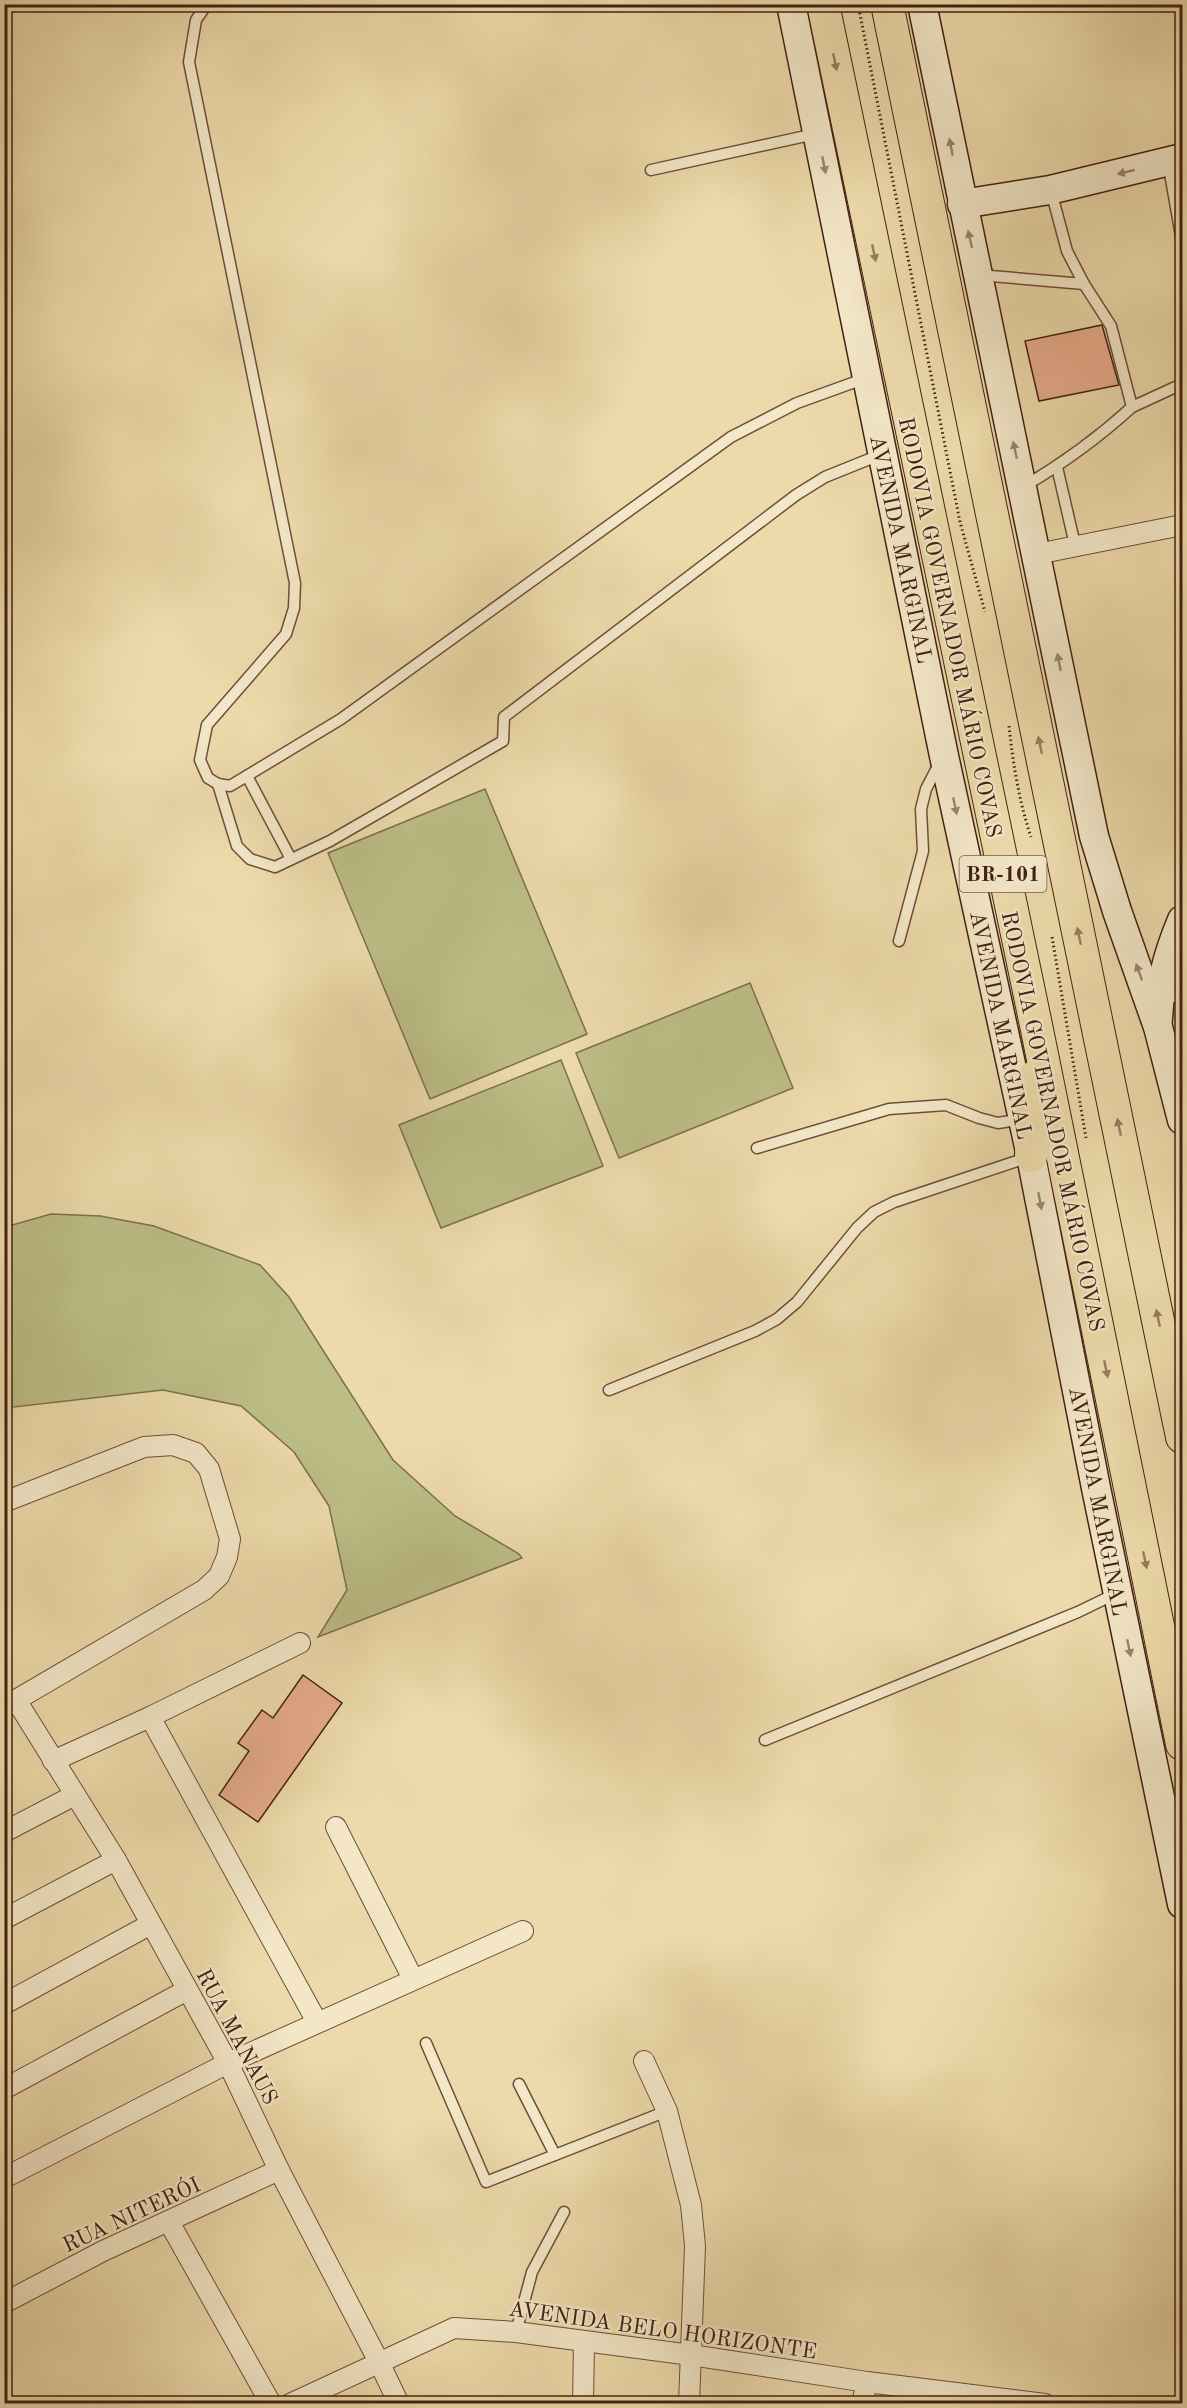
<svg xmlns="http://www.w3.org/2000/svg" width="1187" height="2408" font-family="'Old Standard TT',serif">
  <rect width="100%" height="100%" fill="#eddaaa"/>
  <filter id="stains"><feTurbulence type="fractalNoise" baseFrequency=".00333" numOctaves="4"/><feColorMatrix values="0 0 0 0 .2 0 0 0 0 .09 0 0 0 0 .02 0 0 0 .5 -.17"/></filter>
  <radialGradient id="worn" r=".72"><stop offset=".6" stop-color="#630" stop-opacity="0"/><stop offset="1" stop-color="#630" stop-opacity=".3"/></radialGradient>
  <g fill="#bcbe86" stroke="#7f6f4c" stroke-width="1.5">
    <path d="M485 789 587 1034 430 1099 328 853Z"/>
    <path d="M750 983 793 1088 619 1158 576 1053Z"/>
    <path d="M561 1060 603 1166 441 1228 399 1125Z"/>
    <path d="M51 1214 100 1216 154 1226 260 1265 289 1297 393 1460 455 1516 519 1554 522 1558 318 1637 347 1590 329 1506 294 1452 241 1406 163 1390 5 1408V1227Z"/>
  </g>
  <g fill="#e6ab8a" stroke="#422013" stroke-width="1.5">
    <path d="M1102 325 1119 385 1039 401 1025 341Z"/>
    <path d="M303 1675 342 1703 258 1822 219 1795 249 1751 238 1743 262 1710 273 1718Z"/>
  </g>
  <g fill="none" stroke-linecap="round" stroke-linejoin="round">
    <g stroke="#6d4e39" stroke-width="13">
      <g id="lane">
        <path d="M207 4 196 20 189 62 295 583 294 608 286 634 207 725 200 760 208 778 218 784 230 786 341 719 731 437 797 403 866 378"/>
        <path d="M1168 162 1182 242"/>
        <path d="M651 170 815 134"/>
        <path d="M1051 191 1067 251 1084 284 1111 326 1132 407 1182 384"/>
        <path d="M979 275 1084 284"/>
        <path d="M1057 467 1075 545"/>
        <path d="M1023 487C1062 464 1098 438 1132 407"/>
        <path d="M247 776 291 859"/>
        <path d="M218 784 237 846 250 859 275 867 330 841 503 741 504 717 796 495 825 477 882 454"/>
        <path d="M899 941 923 851 921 809 926 789 939 764"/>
        <path d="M757 1148 889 1109 946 1105 979 1118 998 1123 1023 1119"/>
        <path d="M609 1390 755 1331 777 1319 797 1302 857 1228 874 1212 894 1202 1029 1157"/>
        <path d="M765 1740 1078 1612 1115 1594"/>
        <path d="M426 2043 486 2182 667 2111"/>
        <path d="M519 2084 555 2155"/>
        <path d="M516 2332 532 2272 564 2212"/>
      </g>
    </g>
    <g stroke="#6d4e39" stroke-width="22">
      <g id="street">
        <path d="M1037 554 1182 525"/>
        <path d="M1159 998 1182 987"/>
        <path d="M4 1502 144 1447 173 1445 196 1453 209 1469 230 1539 227 1557 219 1576 204 1590 4 1707"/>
        <path d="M16 1700 116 1860 228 2063 279 2170 379 2362 399 2404"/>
        <path d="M150 1717 317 2022"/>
        <path d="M53 1761 150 1717 300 1643"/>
        <path d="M336 1827 413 1979"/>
        <path d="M4 1832 75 1795"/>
        <path d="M4 1919 116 1860"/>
        <path d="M4 2004 151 1924"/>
        <path d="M644 2061 667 2111 691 2205 695 2246 689 2404"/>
        <path d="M4 2089 187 1990"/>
        <path d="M4 2178 228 2063 523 1931"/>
        <path d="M169 2222 271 2404"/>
        <path d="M4 2303 103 2251 279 2170"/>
        <path d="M290 2404 454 2328 516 2332 691 2355 867 2382 1045 2404"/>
        <path d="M583 2404 584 2342"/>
        <path d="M862 2404 867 2382"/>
      </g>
    </g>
    <g stroke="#422013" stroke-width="31">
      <g id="secondary">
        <path d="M791 4 944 756 1031 1156 1096 1488 1182 1904"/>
        <path d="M922 4 1094 836 1117 911 1158 1027 1182 1120"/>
        <path d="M962 204 1050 190 1182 158"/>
        <path d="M1158 1019C1159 986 1169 951 1182 920"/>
      </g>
    </g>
    <g stroke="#422013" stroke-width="34">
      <g id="primary">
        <path d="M823 4 1036 1025 1182 1744"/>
        <path d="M887 4 1182 1437"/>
        <path d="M1031 1156 1034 1077"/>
      </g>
    </g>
    <g stroke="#422013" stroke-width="3" stroke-dasharray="1.5 3" stroke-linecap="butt">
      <path d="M858 4 960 522 985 612"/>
      <path d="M1009 726C1013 764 1019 801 1031 837"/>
      <path d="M1052 937 1086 1138"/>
    </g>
    <use href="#lane" stroke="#f3e7c8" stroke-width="10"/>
    <use href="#street" stroke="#f3e7c8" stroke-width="20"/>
    <use href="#secondary" stroke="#f3e7c8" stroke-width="28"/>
    <use href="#primary" stroke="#eddaaa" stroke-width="32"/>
  </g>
  <defs><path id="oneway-solid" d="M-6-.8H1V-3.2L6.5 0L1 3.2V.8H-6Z" transform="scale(1.5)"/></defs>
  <g fill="#987d5e">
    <use href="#oneway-solid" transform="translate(835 62) rotate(78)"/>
    <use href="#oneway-solid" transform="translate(874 253) rotate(78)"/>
    <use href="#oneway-solid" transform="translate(1040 745) rotate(-102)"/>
    <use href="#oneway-solid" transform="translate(1079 936) rotate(-102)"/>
    <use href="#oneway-solid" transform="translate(1119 1127) rotate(-102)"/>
    <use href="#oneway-solid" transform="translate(1158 1318) rotate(-102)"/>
    <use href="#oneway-solid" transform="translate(1106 1369) rotate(78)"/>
    <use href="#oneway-solid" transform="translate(1145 1560) rotate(78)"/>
  </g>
  <g fill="#9a846e">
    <use href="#oneway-solid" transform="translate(951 147) rotate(-101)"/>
    <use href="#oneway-solid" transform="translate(824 165) rotate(79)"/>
    <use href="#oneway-solid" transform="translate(1126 172) rotate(167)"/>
    <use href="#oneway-solid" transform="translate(970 239) rotate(-103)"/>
    <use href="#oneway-solid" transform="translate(1015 450) rotate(-102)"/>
    <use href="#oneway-solid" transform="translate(1059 662) rotate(-101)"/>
    <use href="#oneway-solid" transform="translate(955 806) rotate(78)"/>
    <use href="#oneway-solid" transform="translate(1139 972) rotate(-110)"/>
    <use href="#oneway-solid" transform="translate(1040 1201) rotate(79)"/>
    <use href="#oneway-solid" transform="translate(1129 1648) rotate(78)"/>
  </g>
  <g text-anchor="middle" stroke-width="4.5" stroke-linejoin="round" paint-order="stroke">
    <rect fill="#f3e7c8" stroke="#775c49" stroke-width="1.5" x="959.5" y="856" width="87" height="36" rx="4.5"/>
    <g font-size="21" font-weight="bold" fill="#422013">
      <text x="1003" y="881">BR-101</text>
    </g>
    <g font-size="22" fill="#422013" stroke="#f3e7c8">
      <text transform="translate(902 549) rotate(78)" y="8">AVENIDA MARGINAL</text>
      <text transform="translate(951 627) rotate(78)" y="8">RODOVIA GOVERNADOR MÁRIO COVAS</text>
      <text transform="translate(1002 1025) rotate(78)" y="8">AVENIDA MARGINAL</text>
      <text transform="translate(1054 1121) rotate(78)" y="8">RODOVIA GOVERNADOR MÁRIO COVAS</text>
      <text transform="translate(1099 1501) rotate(79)" y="8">AVENIDA MARGINAL</text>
      <text transform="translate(238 2036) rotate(62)" y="8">RUA MANAUS</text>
      <text transform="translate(131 2214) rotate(-25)" y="8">RUA NITERÓI</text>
      <text transform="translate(663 2329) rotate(8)" y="8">AVENIDA BELO HORIZONTE</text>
    </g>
  </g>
  <rect width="1187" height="2408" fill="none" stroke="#eddaaa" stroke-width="24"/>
  <rect x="6" y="6" width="1175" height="2396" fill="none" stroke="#422013" stroke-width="3"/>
  <rect x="12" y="12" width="1163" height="2384" fill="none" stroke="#422013" stroke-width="1.5"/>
  <rect width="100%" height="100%" filter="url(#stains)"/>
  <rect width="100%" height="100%" fill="url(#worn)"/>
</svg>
